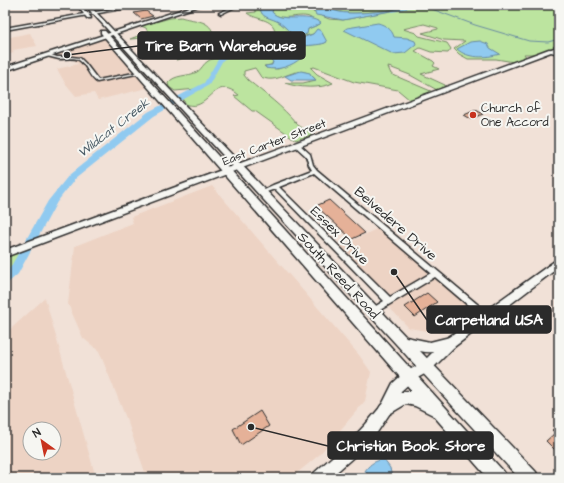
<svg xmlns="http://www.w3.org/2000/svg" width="564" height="483" font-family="'Architects Daughter',sans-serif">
  <rect width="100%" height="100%" fill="#f1e1d7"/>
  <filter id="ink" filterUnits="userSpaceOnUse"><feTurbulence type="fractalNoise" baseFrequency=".025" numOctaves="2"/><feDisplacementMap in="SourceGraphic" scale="8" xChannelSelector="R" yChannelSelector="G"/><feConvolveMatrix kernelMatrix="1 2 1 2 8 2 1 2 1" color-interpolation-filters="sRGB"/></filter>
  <g filter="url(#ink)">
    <g fill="#edd3c4" fill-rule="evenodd">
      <path d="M30 33 37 46 13 50 14 53 5 55V38Z"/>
      <path d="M101 39H105L147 88 98 100 94 93 76 96 65 83 57 69 78 64 74 60H53L46 57Z"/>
      <path d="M212 186 359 355 371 372 365 401 319 455 291 478H147L128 423 99 351 83 338 68 304 75 246 133 223 131 217Z"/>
      <path d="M380 227 472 308 470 312 440 333 409 328 334 250Z"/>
      <path d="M45 298 96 478H5V334ZM30 429H54V453H30Z"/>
    </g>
    <g fill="#bce49f" stroke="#748865">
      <path d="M250 5H261C259 20 272 16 280 23 284 26 287 29 290 32L259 46 263 47 265 56H268L273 62 271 65 264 66 266 68 278 69 295 62 287 56H283C287 44 314 46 325 43L322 33 315 32 313 34 270 45 268 43 306 34 308 29 320 24C317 22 313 19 309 17 298 13 281 23 272 12L274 5H311L313 12 329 19 343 20 400 9C387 10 345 17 334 10 333 9 332 6 330 5H559V46L536 54H524L527 58 514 62 496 59H468L459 54 454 49 465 41 444 40 422 33 438 29V28L424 24 403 29 416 33 419 36 447 43 451 49 448 53 431 52 420 48 415 51 433 61 435 63 433 66 439 69 421 74 445 85V87L437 90 410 75 392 68 388 67 391 74 433 92 410 100 398 90 354 82 314 67 311 68 317 74 333 83C321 89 298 88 285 83H303L316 80C299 58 281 87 261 77L255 68 244 71V75L248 80C265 94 283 107 296 123 299 127 307 130 312 133L311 135 296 140 255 111H252L234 96 239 95C217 77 213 100 197 105 194 106 190 105 187 105L183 100 184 96 197 89 175 91 169 87 168 83C175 74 187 77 197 72 201 70 203 64 208 61 214 57 222 59 229 55L228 51 233 44 232 39C245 29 261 38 275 32 274 18 255 20 247 13L256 12 254 9H245Z"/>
      <path d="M181 17C192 21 209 19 213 33 215 38 215 43 219 47L218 50 210 54 207 52 176 60 199 42V39L189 36 159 33 145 38 130 39 148 32 146 28 141 26 170 18Z"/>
      <path d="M29 245 14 271 5 279V254Z"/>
    </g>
    <g fill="#90caf0" stroke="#688aa1">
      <path d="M261 5H274L272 12C282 24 307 12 321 23L320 24 308 29 307 34 268 43 270 45 305 37 313 34 317 29 321 31 327 42C317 48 287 42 283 56L295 55 301 58C292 66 278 71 266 68L265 66 272 65 273 62 268 56 259 53 258 51 262 47 248 46 290 32C287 29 283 25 280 23 272 17 258 19 261 5Z"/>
      <path d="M311 5H330C332 6 333 9 334 10 345 17 393 10 407 8L343 20 316 15Z"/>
      <path d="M378 23C385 25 392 29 394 37L407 38 415 41 416 44 405 53 393 54 344 30 347 28Z"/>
      <path d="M480 41 488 44 490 48 500 54C486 58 468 59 457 49L470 42Z"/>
      <path d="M301 71 310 73 311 75 316 80H291L285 76Z"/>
      <path d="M380 460H384L390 468 392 478H369L365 471C369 465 373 462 380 460Z"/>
    </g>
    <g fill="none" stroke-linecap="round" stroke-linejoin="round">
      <path stroke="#688aa1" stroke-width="1" d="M421 5 475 25 529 41 548 42 559 39"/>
      <g fill="#90caf0" fill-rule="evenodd">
        <path d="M412 5H420L393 12 391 11Z"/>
        <path d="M262 40 265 42 264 43 250 47 223 60 209 85 154 116 75 179 57 202 18 274 9 282 5 284V272L10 268 48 201 69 175 148 112 204 83 219 58 246 45Z"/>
      </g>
    </g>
    <g fill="#e5b198" stroke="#2b2b2b">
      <path d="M146 11 153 16 141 19 134 13Z"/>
      <path d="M476 110 483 114 471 119 464 115Z"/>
      <path d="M329 200 365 233 352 239 316 206Z"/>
      <path d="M427 293 437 302 415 317 405 307Z"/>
      <path d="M260 411 269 426 241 445 233 429Z"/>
      <path d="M559 424V454L546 441 555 433 552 430Z"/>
    </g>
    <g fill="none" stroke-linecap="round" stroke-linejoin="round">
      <g stroke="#2b2b2b" stroke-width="3">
        <g id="street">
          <path d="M236 5H239L221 14 219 13Z"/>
          <path d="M559 46V48L551 51 549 50Z"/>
          <path d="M48 54 57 57H72L80 58 85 63 98 80 139 72 141 73 97 82C89 77 87 65 79 60 73 57 66 59 59 59 55 58 51 57 47 56L46 55Z"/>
          <path d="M295 144H299L310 154 313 165 317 170 489 314 490 316 489 318 486 319 483 318 435 277 375 313 373 314 371 313 369 311 371 309 384 301 275 189 261 194 258 192 273 185 312 170 309 165 306 156 295 146ZM314 173 431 273 390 297 279 187Z"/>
        </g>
      </g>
      <g stroke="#2b2b2b" stroke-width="3">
        <g id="secondary">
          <path d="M135 5H143L5 30V28Z"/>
          <path d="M196 5H202L5 71V67Z"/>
          <path d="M549 49 559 51V54L551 52 5 257V250Z"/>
          <path d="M559 258V267L454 347 430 371 412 381 401 391 390 413 376 434 358 453 330 478H312L314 473 348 443 366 424 382 405 393 383 404 373 422 363 446 339Z"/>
        </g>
      </g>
      <g stroke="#2b2b2b" stroke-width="3">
        <g id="primary">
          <path d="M77 5H81L91 18H87Z"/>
          <path d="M85 5H89L406 337 430 342 450 337 454 339 456 343 454 347C443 351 432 354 420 351L536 472 538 478H519Z"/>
          <path d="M101 31H105L504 472 506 478H488L433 415 415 406 406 404 386 416 381 414 379 409C383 399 402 390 412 391L101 33Z"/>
        </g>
      </g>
      <use href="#street" fill="#f6f6f2" fill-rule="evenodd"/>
      <use href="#secondary" fill="#f6f6f2" fill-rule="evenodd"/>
      <use href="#primary" fill="#f6f6f2" fill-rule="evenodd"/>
    </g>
  </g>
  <circle fill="#c8321e" stroke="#f6f6f2" stroke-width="1.5" cx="473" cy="115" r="4"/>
  <g text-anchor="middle" stroke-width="4" stroke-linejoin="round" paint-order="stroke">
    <g font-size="12" fill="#2b2b2b" stroke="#f6f6f2" text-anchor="start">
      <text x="481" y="112">Church of<tspan x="481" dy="14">One Accord</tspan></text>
    </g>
    <g font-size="12" fill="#2b2b2b" stroke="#f6f6f2">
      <text transform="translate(274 142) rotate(-21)" y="4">East Carter Street</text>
    </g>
    <g font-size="13" font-style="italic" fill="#495b66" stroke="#f6f6f2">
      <text transform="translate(113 127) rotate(-38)" y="5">Wildcat Creek</text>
    </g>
    <g font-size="14" fill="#2b2b2b" stroke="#f6f6f2">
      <text transform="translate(396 223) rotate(41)" y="5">Belvedere Drive</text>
      <text transform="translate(340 235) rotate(45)" y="5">Essex Drive</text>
      <text transform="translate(339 275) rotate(47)" y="5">South Reed Road</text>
    </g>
  </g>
  <path fill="none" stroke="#2b2b2b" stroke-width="1.5" d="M67 55L138 46M394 272L427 320M251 427L328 446"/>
  <g fill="#2b2b2b" stroke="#f6f6f2" stroke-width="1.5">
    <circle cx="67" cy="55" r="4"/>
    <circle cx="394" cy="272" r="4"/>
    <circle cx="251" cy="427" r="4"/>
  </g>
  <g fill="#2b2b2b" stroke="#2b2b2b" stroke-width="1.5">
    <rect x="138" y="32" width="167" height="27" rx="4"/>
    <rect x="427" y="306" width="124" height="27" rx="4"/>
    <rect x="328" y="432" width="165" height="27" rx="4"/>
  </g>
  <g font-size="15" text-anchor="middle" font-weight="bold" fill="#fff">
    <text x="221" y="51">Tire Barn Warehouse</text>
    <text x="489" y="325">Carpetland USA</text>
    <text x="411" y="451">Christian Book Store</text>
  </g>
  <rect width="564" height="483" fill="none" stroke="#f6f6f2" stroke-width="20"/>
  <rect x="10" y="10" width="544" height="463" fill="none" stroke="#2b2b2b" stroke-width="1.5" filter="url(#ink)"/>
  <g transform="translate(42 441) rotate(327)"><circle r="19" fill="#f6f6f2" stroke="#a5a5a2"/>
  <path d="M0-3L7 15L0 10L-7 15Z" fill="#c8321e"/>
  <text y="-6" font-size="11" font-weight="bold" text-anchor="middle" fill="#2b2b2b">N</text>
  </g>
</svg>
